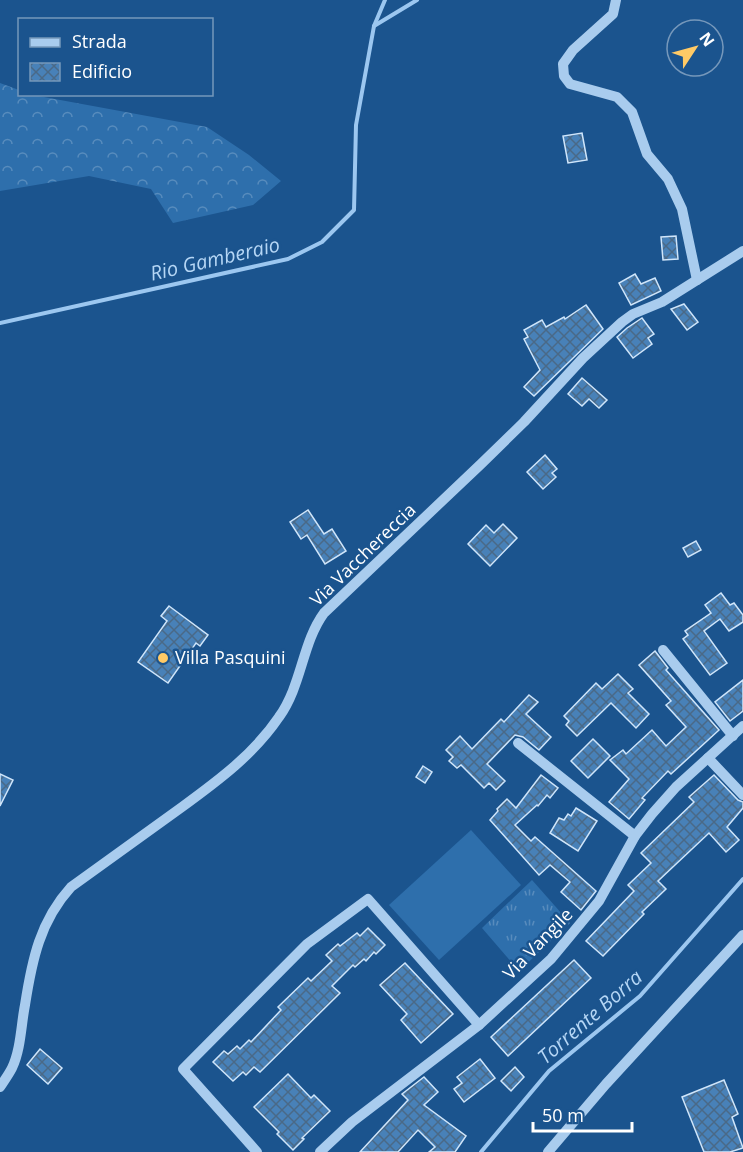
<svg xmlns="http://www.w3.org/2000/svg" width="743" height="1152" font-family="'Open Sans',sans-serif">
  <defs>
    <pattern id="forest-crowns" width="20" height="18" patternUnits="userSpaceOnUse" patternTransform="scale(1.5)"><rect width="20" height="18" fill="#2e6fac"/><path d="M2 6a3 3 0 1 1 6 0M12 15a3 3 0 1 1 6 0" fill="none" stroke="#588cbd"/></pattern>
    <pattern id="park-tufts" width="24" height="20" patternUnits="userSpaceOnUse" patternTransform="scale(1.5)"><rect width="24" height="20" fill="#2e6fac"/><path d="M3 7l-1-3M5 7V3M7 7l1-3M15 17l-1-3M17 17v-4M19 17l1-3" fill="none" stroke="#588cbd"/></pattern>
    <pattern id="building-cross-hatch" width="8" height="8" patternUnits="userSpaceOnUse" patternTransform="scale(1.5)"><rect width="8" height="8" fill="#4881b8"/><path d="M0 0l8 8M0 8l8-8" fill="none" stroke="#4a6987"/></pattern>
  </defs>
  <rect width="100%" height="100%" fill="#1b548e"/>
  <path fill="url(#forest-crowns)" d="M0 83 19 90 20 94 33 95 207 127 249 155 281 181 253 205 173 223 151 189 89 176 0 191Z"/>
  <path fill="url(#park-tufts)" d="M532 880 570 923 519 971 482 928Z"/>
  <path fill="#2e6fac" d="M471 830 521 885 439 960 389 905Z"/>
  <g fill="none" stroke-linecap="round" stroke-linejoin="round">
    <g stroke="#9cc7f0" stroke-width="4">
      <path d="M374 26 417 0"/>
      <path d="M0 323 288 259 322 242 354 210 356 125 374 26 385 0"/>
      <path d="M481 1152 549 1071 640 996 743 879"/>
    </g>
  </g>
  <g fill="url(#building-cross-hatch)" stroke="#cfe5fa" stroke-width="1.5">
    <path d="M582 133 587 160 568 163 563 136Z"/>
    <path d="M676 236 678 259 663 260 661 237Z"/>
    <path d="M635 274 641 284 655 278 661 291 631 305 619 283Z"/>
    <path d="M684 304 698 322 687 330 671 309Z"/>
    <path d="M586 305 603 329 534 396 524 387 540 370 524 339 528 337 524 330 542 320 546 327 564 317 565 319Z"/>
    <path d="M642 318 654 334 648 338 652 344 633 358 617 337 627 328Z"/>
    <path d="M582 378 607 400 599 408 589 399 582 406 568 394Z"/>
    <path d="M545 455 557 469 552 473 556 477 543 489 527 472Z"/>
    <path d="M308 510 324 534 332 529 346 551 325 564 307 535 301 539 290 522Z"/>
    <path d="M503 524 517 538 490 566 468 544 486 525 494 533Z"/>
    <path d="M696 541 701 550 688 557 683 548Z"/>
    <path d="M721 593 730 605 734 603 743 615V622L729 631 720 619 704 631 727 663 710 675 683 639 688 635 685 631 711 613 705 605Z"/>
    <path d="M169 606 208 635 200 646 196 643 168 683 138 662 167 621 161 616Z"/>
    <path d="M655 651 668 668 666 670 719 730 671 774 668 771 642 798 645 800 629 819 609 802 629 779 610 760 623 750 626 754 652 730 666 746 686 727 666 705 671 701 639 665Z"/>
    <path d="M618 674 633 689 628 693 649 714 636 728 611 703 577 736 566 725 569 721 564 716 596 683 602 689Z"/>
    <path d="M743 680V711L730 721 715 702Z"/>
    <path d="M529 695 538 702 526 714 551 737 539 750 523 737 515 735 487 764 505 781 496 790 489 783 484 788 461 765 457 768 449 761 453 757 446 750 460 736 472 749 501 719 504 722Z"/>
    <path d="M593 739 610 756 588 778 571 761Z"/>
    <path d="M423 766 432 772 425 783 416 777Z"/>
    <path d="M0 774 13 780 0 806Z"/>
    <path d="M541 775 558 788 550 798 547 795 538 806 537 805 515 825 531 841 535 837 596 891 581 910 561 892 570 882 550 865 539 875 490 820 498 811 497 809 507 799 516 808Z"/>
    <path d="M714 775 738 800 743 802V808L727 827 739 840 726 852 709 833 658 881 666 889 642 912 644 914 603 956 586 941 634 891 628 885 651 863 641 853 694 802 689 797Z"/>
    <path d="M576 808 597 821 578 851 550 833 559 818 564 820 568 814 571 816Z"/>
    <path d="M368 928 385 945 376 954 374 952 366 961 364 959 355 967 353 965 332 986 340 993 260 1072 254 1067 246 1075 243 1072 233 1081 213 1062 224 1051 228 1054 237 1046 240 1049 249 1040 251 1042 281 1010 278 1007 308 978 311 981 332 961 326 955 338 944 340 946 357 933 360 936Z"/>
    <path d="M574 960 591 978 508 1056 491 1037Z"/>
    <path d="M405 963 453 1014 421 1043 401 1020 407 1014 380 985Z"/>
    <path d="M40 1049 62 1068 48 1084 27 1065Z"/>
    <path d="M480 1059 495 1078 464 1102 454 1089 462 1083 457 1077Z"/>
    <path d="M515 1067 524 1077 511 1091 501 1081Z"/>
    <path d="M288 1074 311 1098 314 1095 330 1111 302 1138 304 1139 293 1150 277 1134 279 1132 254 1107Z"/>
    <path d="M424 1077 438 1092 424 1105 466 1136 455 1152H429L435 1147 418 1130 398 1152H360L408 1100 402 1094Z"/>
    <path d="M724 1080 738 1114 732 1117 743 1148 730 1152H704L682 1097Z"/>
  </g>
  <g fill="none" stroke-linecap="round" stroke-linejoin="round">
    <g stroke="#a9ccee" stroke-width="10">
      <path d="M616 0 613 14 573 50 563 64 564 76 570 84 617 97 632 112 647 154 668 179 682 209 697 280"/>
      <path d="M663 650 733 736"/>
      <path d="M518 743 635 836"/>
      <path d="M708 758 743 795"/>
      <path d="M0 1087C4 1081 9 1074 12 1068 21 1049 21 1025 25 1005 32 960 40 921 71 887 108 860 145 834 182 807 219 780 254 754 279 717 302 685 302 643 324 613L481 464 524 422 583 358 622 322 633 314 662 302 743 251"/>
      <path d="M257 1152 183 1069 307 944 368 899 479 1025"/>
      <path d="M320 1152 352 1122 479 1025 551 959 599 901 635 836 652 814 676 787 743 726"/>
      <path d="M548 1152 606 1084 743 935"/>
    </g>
  </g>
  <circle fill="#ffca66" stroke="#1b548e" stroke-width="2" cx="163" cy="658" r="6"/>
  <g text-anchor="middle" stroke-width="5" stroke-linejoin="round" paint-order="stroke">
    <g font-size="18" fill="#fff" stroke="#1b548e">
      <text transform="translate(363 555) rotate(-44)" y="6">Via Vacchereccia</text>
      <text transform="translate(538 944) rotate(-46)" y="6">Via Vangile</text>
    </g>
    <g font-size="18" fill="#fff" stroke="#1b548e" text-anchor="start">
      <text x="175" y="664">Villa Pasquini</text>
    </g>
    <g font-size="20" font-style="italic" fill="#b5d6f5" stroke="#1b548e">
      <text transform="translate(215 259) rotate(-13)" y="7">Rio Gamberaio</text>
      <text transform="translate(590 1017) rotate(-41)" y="7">Torrente Borra</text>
    </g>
  </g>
  <rect x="18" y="18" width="195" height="78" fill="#1b548e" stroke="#7698bb" stroke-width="1.5"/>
  <rect x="30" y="38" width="30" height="9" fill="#a9ccee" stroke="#7698bb" stroke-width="1.5"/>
  <text x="72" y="48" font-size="18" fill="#ffffff">Strada</text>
  <rect x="30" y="63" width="30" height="18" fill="url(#building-cross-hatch)" stroke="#7698bb" stroke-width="1.5"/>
  <text x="72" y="78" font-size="18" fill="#ffffff">Edificio</text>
  <g transform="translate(695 48) rotate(54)"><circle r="28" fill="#1b548e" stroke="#7698bb" stroke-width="1.5"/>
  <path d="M0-4.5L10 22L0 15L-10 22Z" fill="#ffca66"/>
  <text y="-9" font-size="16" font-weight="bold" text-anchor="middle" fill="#ffffff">N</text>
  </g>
  <path d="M533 1122v9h99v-9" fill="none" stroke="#ffffff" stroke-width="3"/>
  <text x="542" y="1122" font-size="18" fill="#ffffff" stroke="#1b548e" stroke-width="4.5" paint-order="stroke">50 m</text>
</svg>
